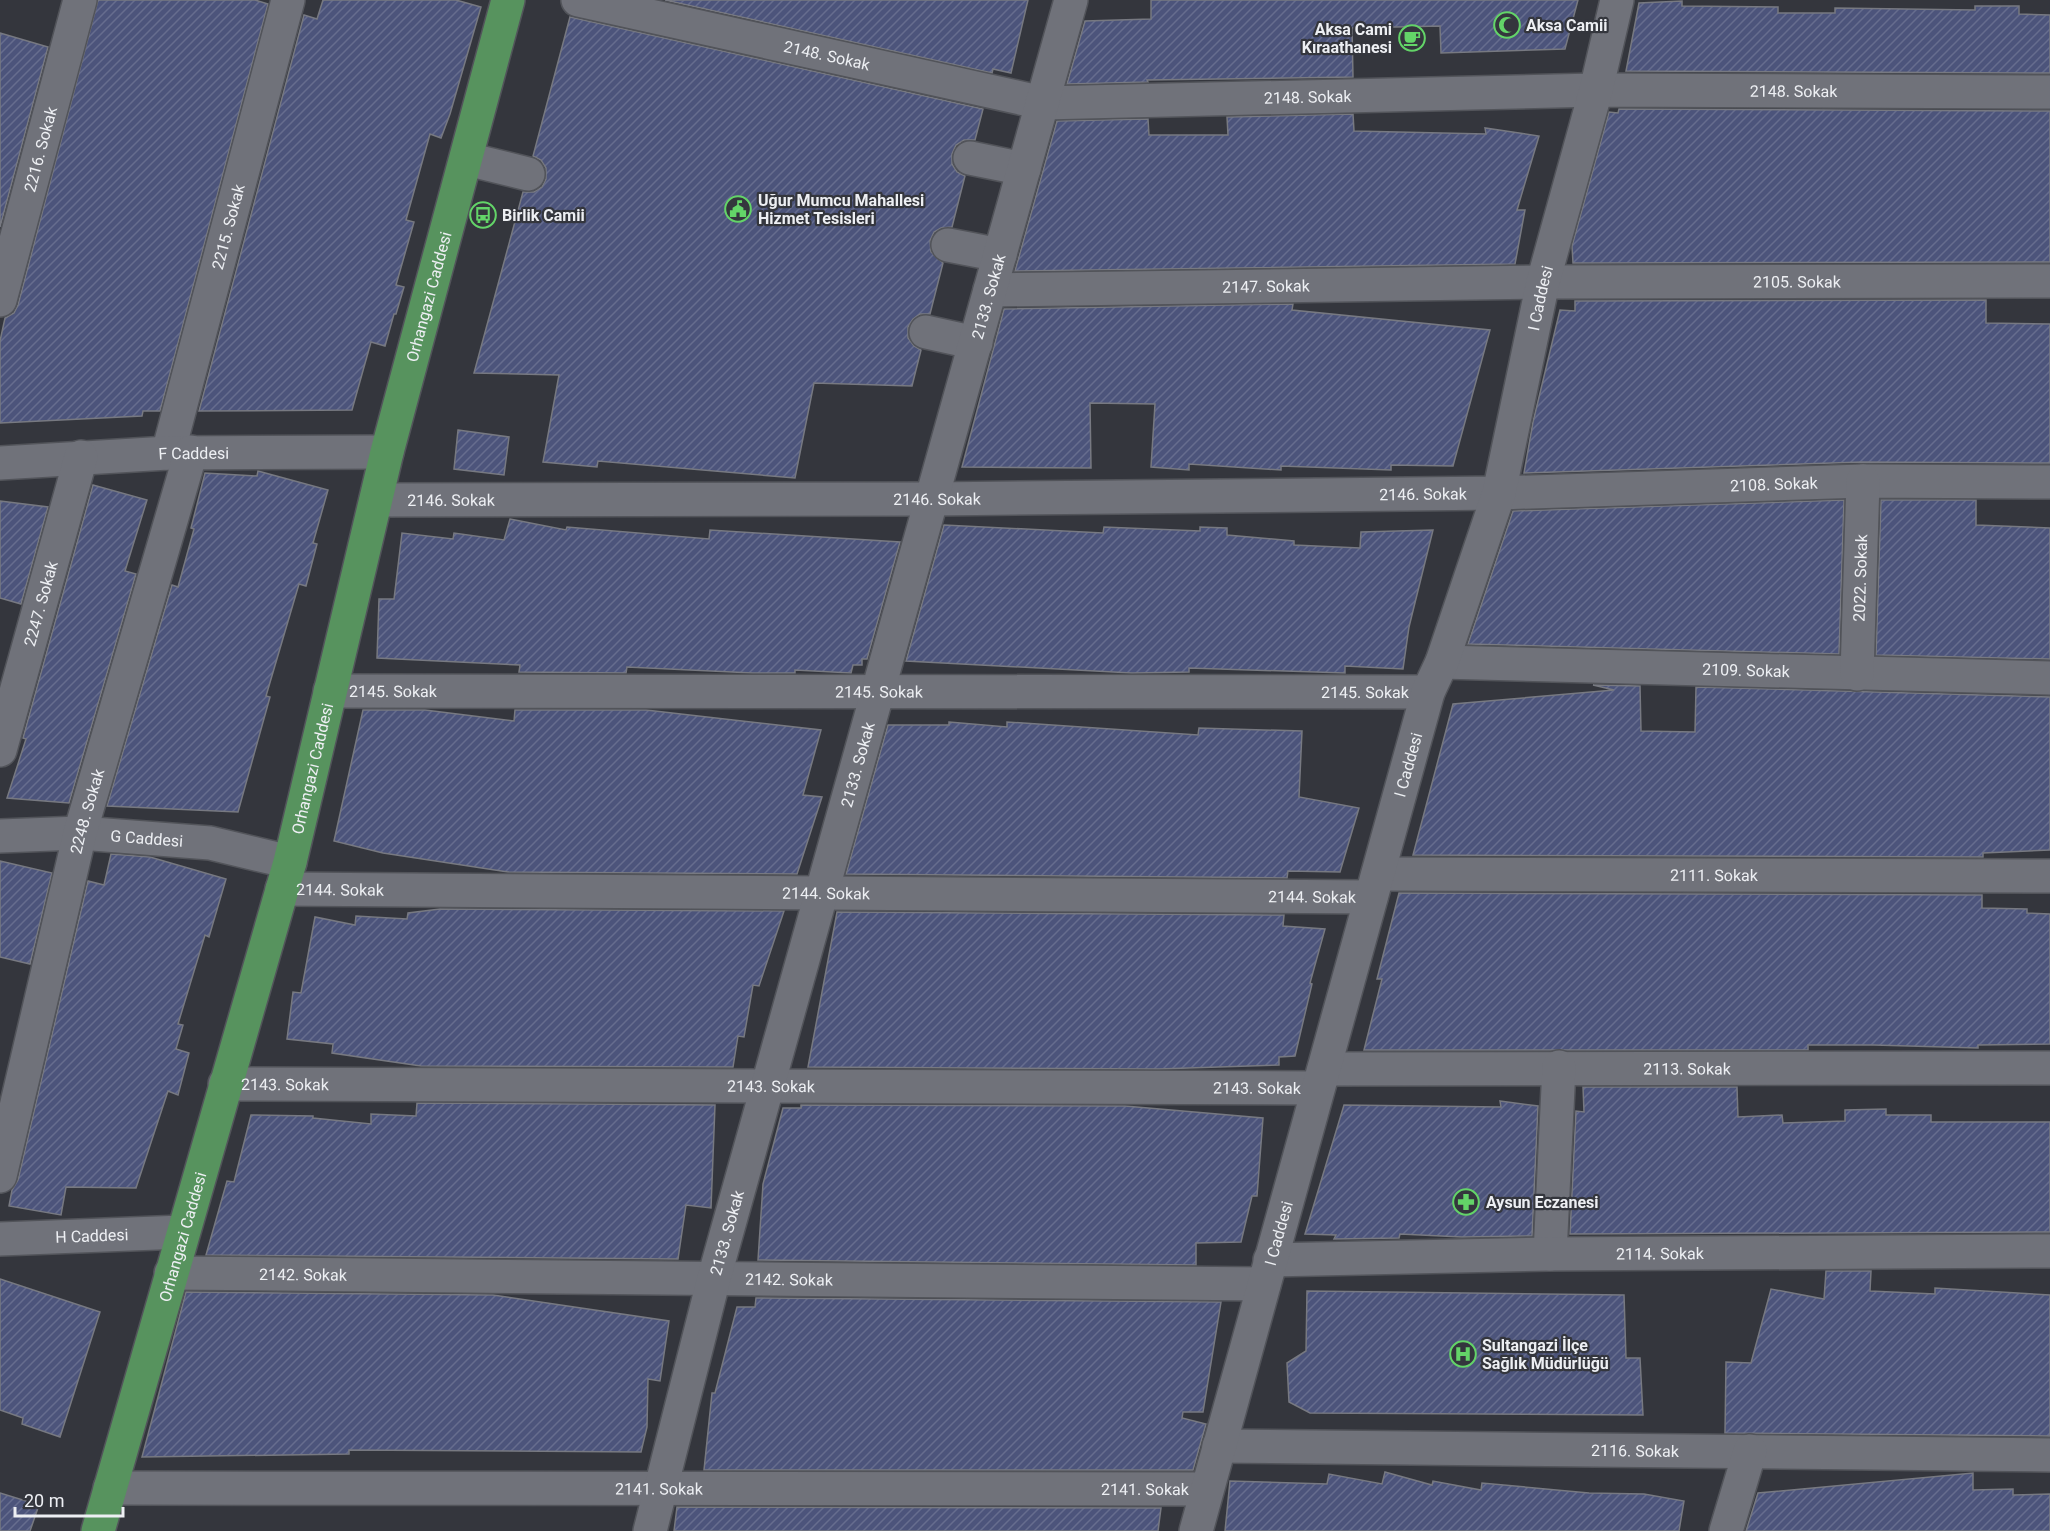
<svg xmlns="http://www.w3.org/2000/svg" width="2050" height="1531" font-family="Roboto,sans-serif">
  <defs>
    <pattern id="building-hatch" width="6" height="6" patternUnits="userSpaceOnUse" patternTransform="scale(1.5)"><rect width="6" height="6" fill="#4c547b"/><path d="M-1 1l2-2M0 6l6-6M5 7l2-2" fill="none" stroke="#666d8e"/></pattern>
  </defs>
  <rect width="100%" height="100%" fill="#34363d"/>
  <g fill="url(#building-hatch)" stroke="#777981" stroke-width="1.5">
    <path d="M98 0H255L268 4 160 411H143L142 416 0 423V341L5 318 14 313 18 305Z"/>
    <path d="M323 0H456L481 7 450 114 441 138 430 134 406 220 414 222 396 285 404 287 396 314H394L385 346 371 342 352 410 199 411 304 15 317 19Z"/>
    <path d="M665 0H1028L1011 73 993 69 992 73Z"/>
    <path d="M1151 0H1578L1565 49 1441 53 1440 26 1352 28 1353 77 1147 80 1148 82 1067 84 1085 21 1151 19Z"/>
    <path d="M1682 1V6L1778 7V13H1835V8L1975 10V6H2019V14L2050 15V73L1626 71 1639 3Z"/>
    <path d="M570 17 983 109 975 140H964L956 145 952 154V164L957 172 965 176 952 227 941 228 934 232 930 241 931 252 943 263 930 314H920L913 319 908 327V338L914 346 921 350 912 386 814 383 795 478 598 461 597 467 543 462 559 375 474 373 523 192H534L542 187 546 179V168L541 160 533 156Z"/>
    <path d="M0 33 48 47 0 227Z"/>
    <path d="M1619 109 2050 111V262L1573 263 1572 246 1609 112 1618 113Z"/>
    <path d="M1353 114 1354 131 1486 134 1485 128 1539 136 1517 210H1525L1515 264 1015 271 1057 121 1148 119 1149 135H1228L1227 117Z"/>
    <path d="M1986 300V323L2050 324V463L1862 462 1524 473 1533 422 1560 310 1575 311V301Z"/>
    <path d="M1293 304 1292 310 1490 330 1453 466 1391 465V470L1281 466V470L1189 464V470L1151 467 1155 404 1090 403 1091 468 962 467 1004 309Z"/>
    <path d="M458 430 509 437 504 475 454 469Z"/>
    <path d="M258 471 328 490 313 543 317 544 306 586 299 584 266 696 270 697 238 812 107 806 172 585 178 587 194 529 191 528 205 473 257 476Z"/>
    <path d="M93 485 147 500 125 571 136 574 69 803 7 798 26 739 23 738Z"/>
    <path d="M1844 500 1839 654 1468 644 1513 511Z"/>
    <path d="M1881 500H1976V525L2050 528V659L1876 655Z"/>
    <path d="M0 501 48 507 21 604 0 598Z"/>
    <path d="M510 519 566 530 567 527 709 539 710 530 900 542 867 659H862V665H853L851 673 795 670V673H753L627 667 626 673 519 672 520 665 377 658 379 599H394L402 533 453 539 454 533 504 540Z"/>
    <path d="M944 525 1103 533 1104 527 1200 531V527L1227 528V535L1294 541V545L1360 548 1361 532 1433 530 1409 627 1403 669 1345 666V673L1189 668V672L1132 673 906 661Z"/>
    <path d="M1593 685 1640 686 1641 731 1695 732 1696 687 2050 697V850L1983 853V857L1413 855 1453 704 1614 690Z"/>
    <path d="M363 710H425L514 721 515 710H646L821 730 803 795 822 797 797 874 508 872 383 853 334 841Z"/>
    <path d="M949 722 1007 727V722L1198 735 1199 728 1302 731 1299 797 1359 808 1340 872 1288 871 1287 878 846 874 888 725H949Z"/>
    <path d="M111 854 150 857 226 879 209 937 205 935 178 1024 183 1025 176 1049 189 1053 178 1095 168 1091 136 1188 66 1187 61 1215 9 1206 12 1190 18 1180 88 881 104 885Z"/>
    <path d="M0 861 52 873 30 964 0 957Z"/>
    <path d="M1399 893 1982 895V908L2027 909V913L2050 914V1044L1978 1045V1048L1874 1045H1808V1050H1364L1382 979H1377Z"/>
    <path d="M440 909 784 911 759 986 753 985 744 1037 738 1036 733 1067 421 1066 332 1053 333 1044 287 1039 293 992 301 993 315 917 355 925 356 916 407 919 408 913Z"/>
    <path d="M837 912 1284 915 1283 926 1325 929 1310 983 1312 984 1295 1056 1279 1057V1065L1158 1069 808 1067Z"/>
    <path d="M1583 1087H1737L1738 1117 1782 1115 1783 1123 1845 1121V1110L1886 1109V1115H1931V1122H2050V1232L1570 1234 1576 1111 1584 1112Z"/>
    <path d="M1500 1101 1538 1106 1532 1236 1462 1237 1400 1234 1399 1238 1334 1239 1336 1235 1305 1234 1344 1105 1501 1107Z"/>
    <path d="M417 1103 715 1105 711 1208 686 1205 678 1259 206 1255 227 1181 234 1182 251 1115 313 1116V1118L371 1124V1114L416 1116Z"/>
    <path d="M801 1105 1125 1106 1263 1118 1257 1196H1252L1241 1242 1196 1243V1265L758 1260 763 1184 783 1108H801Z"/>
    <path d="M1826 1271H1871L1870 1291 1935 1294V1288L2050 1295V1436L1725 1433 1726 1362 1751 1363 1771 1289 1824 1299Z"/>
    <path d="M0 1279 100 1312 60 1437 22 1424 23 1418 0 1410Z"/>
    <path d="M1307 1291 1624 1295 1626 1358H1640L1643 1415 1310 1413 1289 1402 1287 1363 1306 1351Z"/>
    <path d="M186 1292 493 1295 669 1321 660 1381 648 1379 647 1427 641 1452 349 1450V1454L142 1457Z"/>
    <path d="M756 1298 1221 1302 1203 1412H1183L1182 1418 1206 1424 1193 1470H704L712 1393H715L737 1307H755Z"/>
    <path d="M1385 1472 1432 1485 1433 1481 1481 1490 1482 1483 1589 1493 1644 1494 1684 1501 1679 1531H1225L1230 1481 1327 1484 1329 1474 1382 1484Z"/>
    <path d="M1973 1473V1490L2013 1489V1495L2050 1494V1531H1746L1758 1493Z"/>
    <path d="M0 1493 39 1505 30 1531H0Z"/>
    <path d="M677 1507 1161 1508 1158 1531H674Z"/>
  </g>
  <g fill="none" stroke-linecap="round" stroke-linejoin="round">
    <g stroke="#52545a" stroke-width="36">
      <g id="minor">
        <path id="s1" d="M578 0 1043 103 1596 90 2050 92"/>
        <path d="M970 158 1024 169"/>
        <path d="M467 159 528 174"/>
        <path d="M948 245 1000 255"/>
        <path id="s2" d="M990 290 1543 282 2050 281"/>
        <path id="s3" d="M0 300 80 0"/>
        <path d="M926 332 976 343"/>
        <path id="s4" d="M168 453 288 0"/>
        <path id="s5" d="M0 463 168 453 387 452"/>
        <path id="s6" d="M376 500 932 499 1499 493 1863 481 2050 482"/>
        <path id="s7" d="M1442 662 2050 678"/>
        <path id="s8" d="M1857 674 1863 481"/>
        <path id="s9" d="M330 691 1428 692"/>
        <path id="s10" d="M0 750 81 457"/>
        <path id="s11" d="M0 836 80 833 210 843 290 862"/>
        <path id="s12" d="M1378 874 2050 876"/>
        <path id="s13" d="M282 889 1371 897"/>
        <path id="s14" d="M1324 1069 2050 1068"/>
        <path id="s15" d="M225 1084 1318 1088"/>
        <path id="s16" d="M0 1176 80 833 191 452"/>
        <path id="s17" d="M0 1239 183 1232"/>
        <path d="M1550 1254 1559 1067"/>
        <path id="s18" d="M1270 1260 1550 1254 2050 1251"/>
        <path id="s19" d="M171 1273 1264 1284"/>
        <path id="s20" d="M1219 1446 2050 1455"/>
        <path id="s21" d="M110 1488 1207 1489"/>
        <path id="s22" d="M650 1531 714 1278 1071 0"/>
        <path id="s23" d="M1196 1531 1428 692 1442 662 1499 493 1543 282 1596 90 1617 0"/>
        <path d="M1726 1531 1750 1451"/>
      </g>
    </g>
    <g stroke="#52545a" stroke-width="36">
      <g id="major">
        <path id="s24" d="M98 1531 290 862 387 452 508 0"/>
      </g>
    </g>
    <use href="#minor" stroke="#70727a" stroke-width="33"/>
    <use href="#major" stroke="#57935e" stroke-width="33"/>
  </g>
  <defs>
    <g id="mosque-ring" transform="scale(1.35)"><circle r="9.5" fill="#34363d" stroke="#63d468" stroke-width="1.5"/><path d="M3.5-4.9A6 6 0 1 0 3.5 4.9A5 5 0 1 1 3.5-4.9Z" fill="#63d468"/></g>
    <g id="cafe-ring" transform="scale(1.35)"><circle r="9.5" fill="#34363d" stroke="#63d468" stroke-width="1.5"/><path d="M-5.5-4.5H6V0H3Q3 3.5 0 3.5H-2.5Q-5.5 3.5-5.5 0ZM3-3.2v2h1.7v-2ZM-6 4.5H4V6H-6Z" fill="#63d468"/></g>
    <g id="civic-ring" transform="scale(1.35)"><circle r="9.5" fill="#34363d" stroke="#63d468" stroke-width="1.5"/><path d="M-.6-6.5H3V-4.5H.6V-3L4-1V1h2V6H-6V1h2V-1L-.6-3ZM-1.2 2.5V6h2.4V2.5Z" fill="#63d468"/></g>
    <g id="bus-ring" transform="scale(1.35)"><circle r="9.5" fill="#34363d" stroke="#63d468" stroke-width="1.5"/><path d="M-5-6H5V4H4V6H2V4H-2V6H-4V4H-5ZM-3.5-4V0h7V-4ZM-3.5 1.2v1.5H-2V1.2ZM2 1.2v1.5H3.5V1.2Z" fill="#63d468"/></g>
    <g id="pharmacy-ring" transform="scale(1.35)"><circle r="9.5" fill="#34363d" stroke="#63d468" stroke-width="1.5"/><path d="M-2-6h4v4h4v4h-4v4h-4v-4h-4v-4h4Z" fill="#63d468"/></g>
    <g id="hospital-ring" transform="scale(1.35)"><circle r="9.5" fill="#34363d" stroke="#63d468" stroke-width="1.5"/><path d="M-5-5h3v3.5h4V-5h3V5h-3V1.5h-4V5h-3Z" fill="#63d468"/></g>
  </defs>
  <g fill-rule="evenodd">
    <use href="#mosque-ring" x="1507" y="25"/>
    <use href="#cafe-ring" x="1412" y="38"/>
    <use href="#civic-ring" x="738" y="209"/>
    <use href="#bus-ring" x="483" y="215"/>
    <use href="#pharmacy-ring" x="1466" y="1202"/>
    <use href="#hospital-ring" x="1463" y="1354"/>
  </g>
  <g text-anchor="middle" stroke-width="4.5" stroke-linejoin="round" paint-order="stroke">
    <g font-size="16" font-weight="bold" fill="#edeff3" stroke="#34363d" text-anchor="start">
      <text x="1526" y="31">Aksa Camii</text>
      <text x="1392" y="35" text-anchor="end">Aksa Cami<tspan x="1392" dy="18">Kıraathanesi</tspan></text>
      <text x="758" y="206">Uğur Mumcu Mahallesi<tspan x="758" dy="18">Hizmet Tesisleri</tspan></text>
      <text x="502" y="221">Birlik Camii</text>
      <text x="1486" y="1208">Aysun Eczanesi</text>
      <text x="1482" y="1351">Sultangazi İlçe<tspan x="1482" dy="18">Sağlık Müdürlüğü</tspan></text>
    </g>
    <g font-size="16" fill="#edeff3" stroke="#34363d">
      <text dy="6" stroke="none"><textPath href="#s1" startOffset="255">2148. Sokak</textPath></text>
      <text dy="6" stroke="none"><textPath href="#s1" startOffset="1227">2148. Sokak</textPath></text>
      <text dy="6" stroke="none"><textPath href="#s1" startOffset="741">2148. Sokak</textPath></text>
      <text dy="6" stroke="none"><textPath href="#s3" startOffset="156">2216. Sokak</textPath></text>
      <text dy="6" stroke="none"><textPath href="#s4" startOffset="234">2215. Sokak</textPath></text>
      <text dy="6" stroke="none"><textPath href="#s2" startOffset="807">2105. Sokak</textPath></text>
      <text dy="6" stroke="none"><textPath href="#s2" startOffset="276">2147. Sokak</textPath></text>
      <text dy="6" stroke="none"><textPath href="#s24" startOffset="1278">Orhangazi Caddesi</textPath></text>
      <text dy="6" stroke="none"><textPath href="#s22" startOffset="1280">2133. Sokak</textPath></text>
      <text dy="6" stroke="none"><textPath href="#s23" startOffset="1281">I Caddesi</textPath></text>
      <text dy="6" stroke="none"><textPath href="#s5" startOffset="194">F Caddesi</textPath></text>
      <text dy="6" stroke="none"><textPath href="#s6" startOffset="1398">2108. Sokak</textPath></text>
      <text dy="6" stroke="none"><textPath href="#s6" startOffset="1047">2146. Sokak</textPath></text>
      <text dy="6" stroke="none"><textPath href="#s6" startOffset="561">2146. Sokak</textPath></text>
      <text dy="6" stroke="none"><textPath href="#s6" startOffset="75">2146. Sokak</textPath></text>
      <text dy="6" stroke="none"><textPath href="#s8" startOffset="96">2022. Sokak</textPath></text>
      <text dy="6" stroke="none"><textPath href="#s10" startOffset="152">2247. Sokak</textPath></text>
      <text dy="6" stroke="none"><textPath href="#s7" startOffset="304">2109. Sokak</textPath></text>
      <text dy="6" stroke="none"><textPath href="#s9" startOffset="63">2145. Sokak</textPath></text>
      <text dy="6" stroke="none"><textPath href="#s9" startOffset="549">2145. Sokak</textPath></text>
      <text dy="6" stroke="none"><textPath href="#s9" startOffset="1035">2145. Sokak</textPath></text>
      <text dy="6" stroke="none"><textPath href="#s22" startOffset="794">2133. Sokak</textPath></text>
      <text dy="6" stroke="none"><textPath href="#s23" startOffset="795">I Caddesi</textPath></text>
      <text dy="6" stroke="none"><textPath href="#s24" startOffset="792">Orhangazi Caddesi</textPath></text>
      <text dy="6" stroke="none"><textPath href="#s16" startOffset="375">2248. Sokak</textPath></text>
      <text dy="6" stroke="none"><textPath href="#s11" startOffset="147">G Caddesi</textPath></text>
      <text dy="6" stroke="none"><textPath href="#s12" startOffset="336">2111. Sokak</textPath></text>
      <text dy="6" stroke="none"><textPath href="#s13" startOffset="58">2144. Sokak</textPath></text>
      <text dy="6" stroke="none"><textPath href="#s13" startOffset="544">2144. Sokak</textPath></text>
      <text dy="6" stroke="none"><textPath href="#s13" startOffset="1030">2144. Sokak</textPath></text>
      <text dy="6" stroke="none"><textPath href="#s14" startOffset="363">2113. Sokak</textPath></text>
      <text dy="6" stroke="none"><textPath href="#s15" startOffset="60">2143. Sokak</textPath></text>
      <text dy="6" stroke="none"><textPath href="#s15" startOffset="546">2143. Sokak</textPath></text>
      <text dy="6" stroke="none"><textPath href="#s15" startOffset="1032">2143. Sokak</textPath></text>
      <text dy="6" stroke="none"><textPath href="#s22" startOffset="308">2133. Sokak</textPath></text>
      <text dy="6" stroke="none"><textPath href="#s23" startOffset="309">I Caddesi</textPath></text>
      <text dy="6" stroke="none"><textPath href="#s17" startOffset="92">H Caddesi</textPath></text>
      <text dy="6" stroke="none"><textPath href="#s24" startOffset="306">Orhangazi Caddesi</textPath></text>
      <text dy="6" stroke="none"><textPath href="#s18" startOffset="390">2114. Sokak</textPath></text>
      <text dy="6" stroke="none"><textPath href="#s19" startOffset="132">2142. Sokak</textPath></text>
      <text dy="6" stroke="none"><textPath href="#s19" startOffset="618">2142. Sokak</textPath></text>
      <text dy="6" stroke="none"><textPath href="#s20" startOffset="416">2116. Sokak</textPath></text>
      <text dy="6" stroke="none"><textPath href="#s21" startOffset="549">2141. Sokak</textPath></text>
      <text dy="6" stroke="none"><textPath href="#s21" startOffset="1035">2141. Sokak</textPath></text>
    </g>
  </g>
  <path d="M15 1507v9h108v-9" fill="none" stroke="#edeff3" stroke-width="3"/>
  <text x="24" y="1507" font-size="18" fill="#edeff3" stroke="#34363d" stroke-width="4.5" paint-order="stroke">20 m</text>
</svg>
